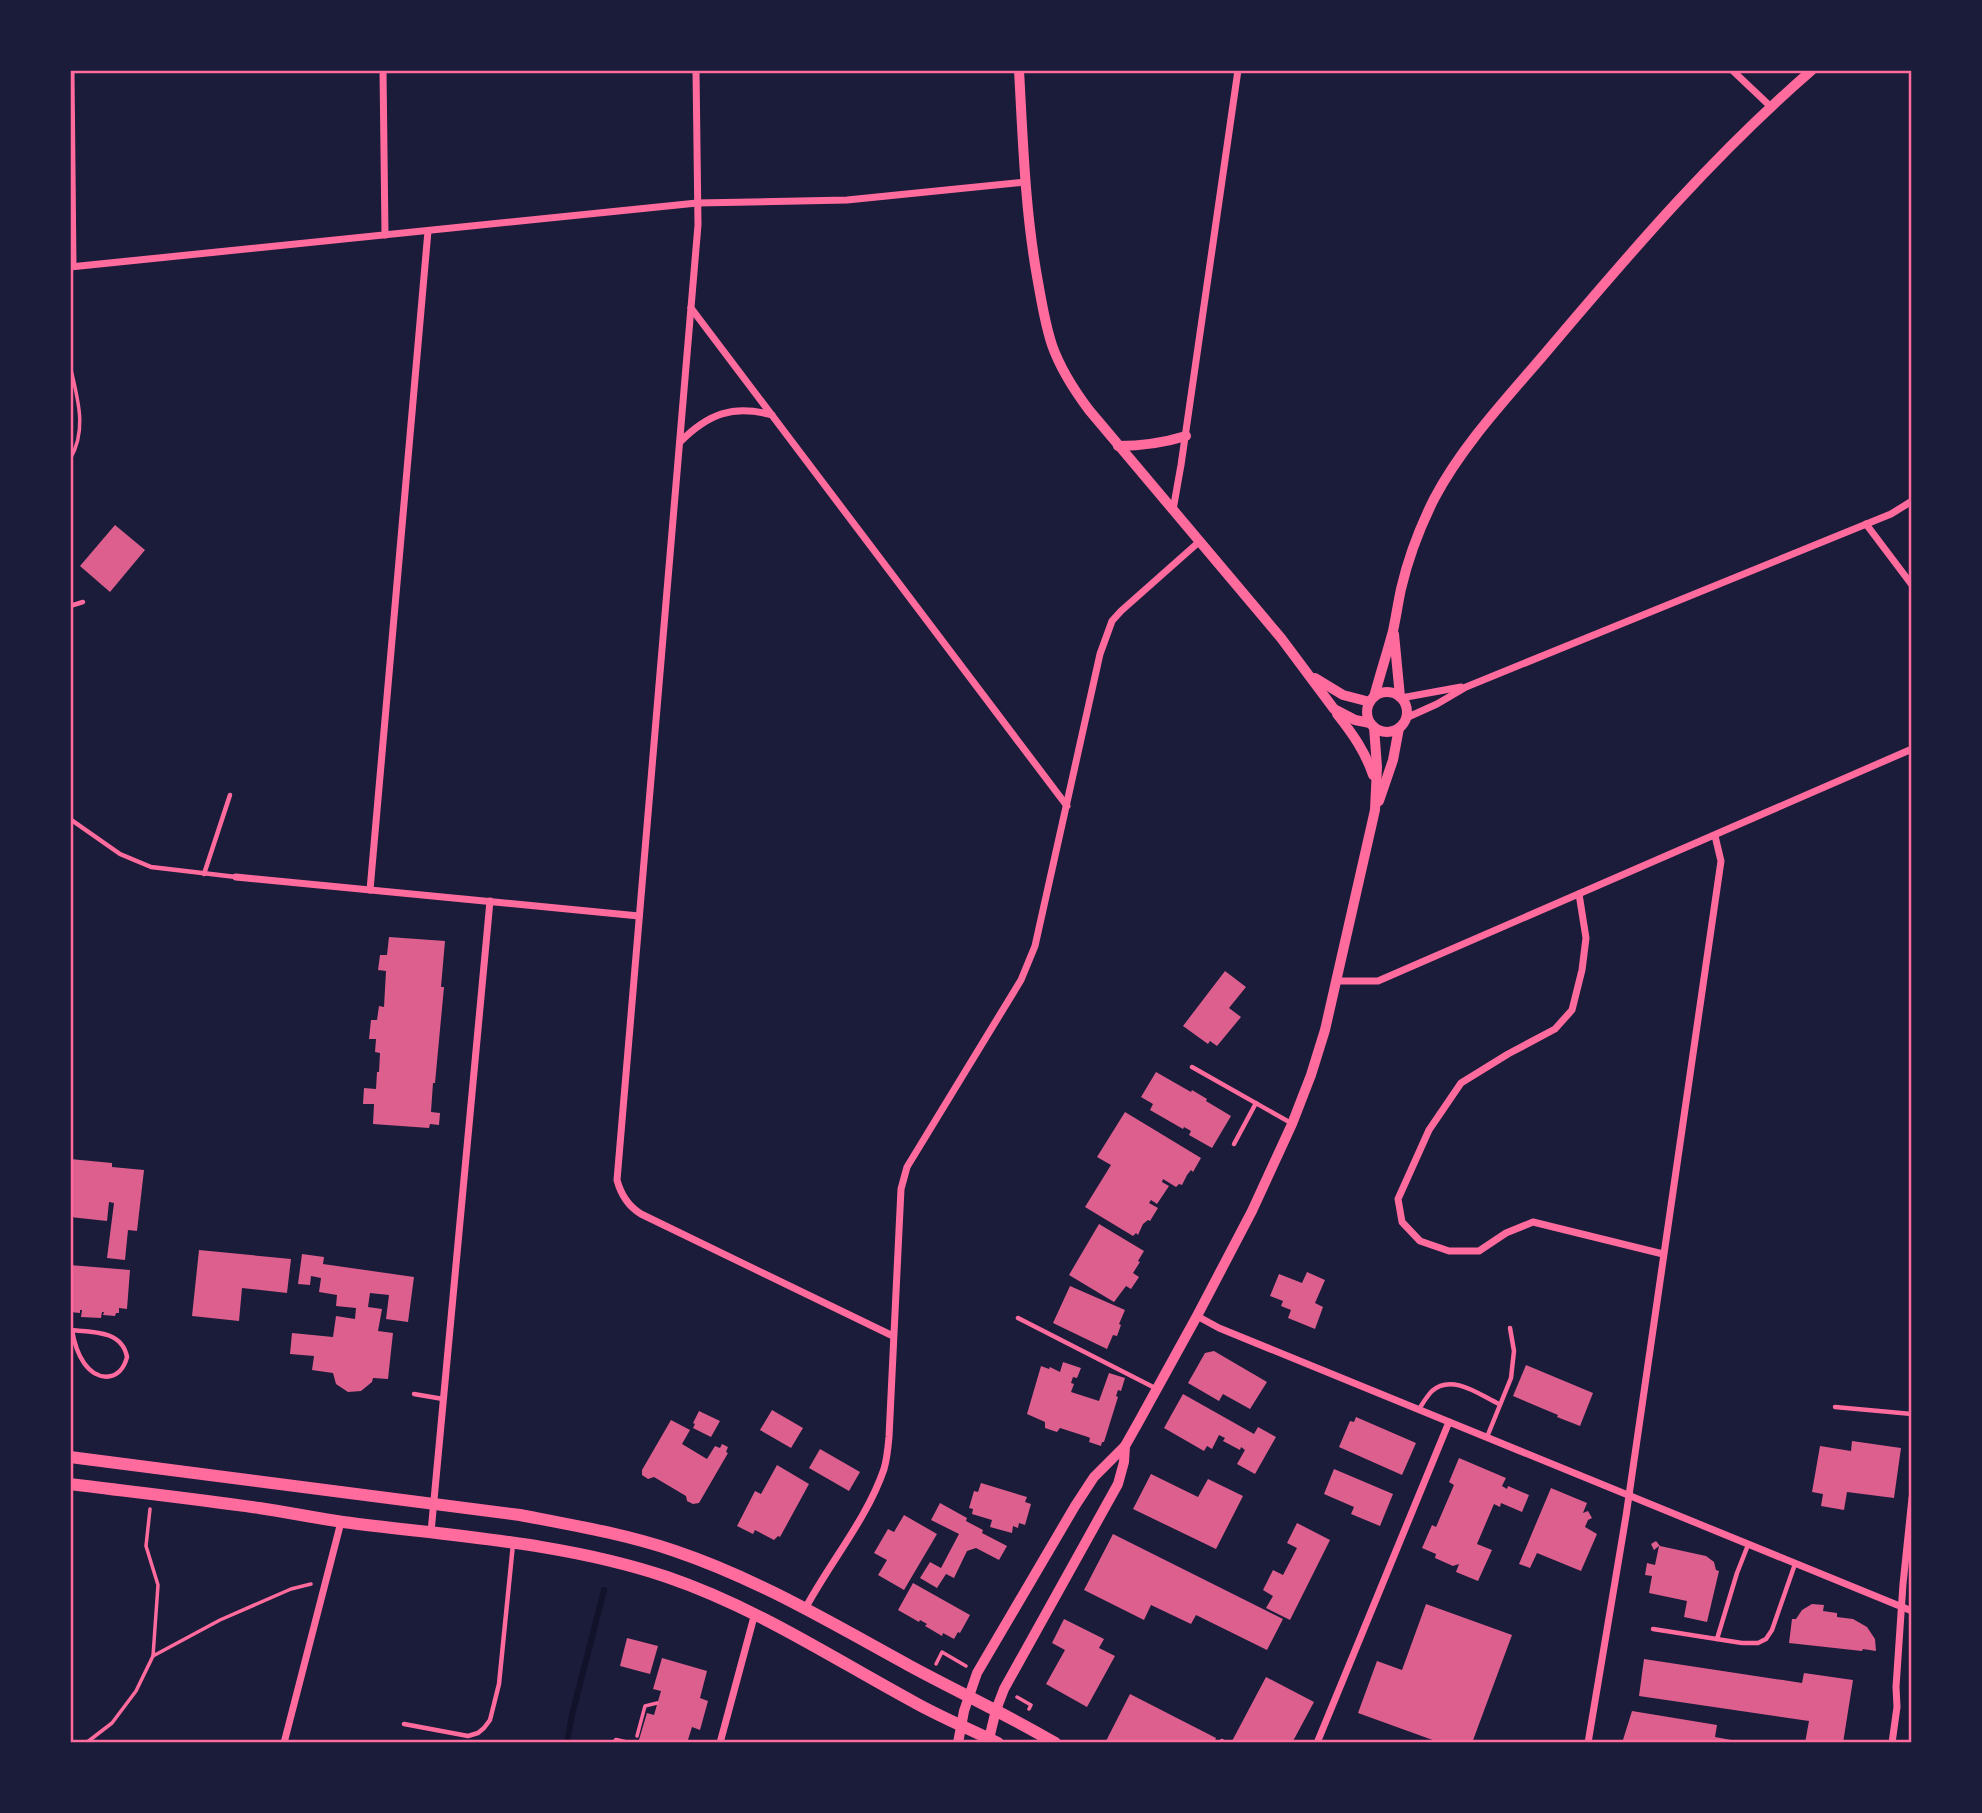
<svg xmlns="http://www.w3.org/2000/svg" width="1982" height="1813" font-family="'PT Sans Narrow',sans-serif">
  <rect width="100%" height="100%" fill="#1b1b3a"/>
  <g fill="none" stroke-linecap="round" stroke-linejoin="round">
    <path stroke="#12122b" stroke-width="6" d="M567 1743 572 1715 604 1590"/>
  </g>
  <g fill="#dd5f8e">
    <path d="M115 525 145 550 110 592 80 566Z"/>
    <path d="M389 937 445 941 441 987H444L435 1083H433L431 1112 440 1113 439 1125 430 1124 429 1128 373 1124 374 1104H363L364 1088 376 1089 377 1072H379L380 1053 375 1052 376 1039H369L371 1020H377L379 1006 384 1007 386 971 378 970 380 955H387Z"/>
    <path d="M1225 971 1246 987 1229 1008 1241 1017 1217 1046 1210 1041 1208 1044 1183 1026Z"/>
    <path d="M1156 1072 1191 1092 1192 1090 1207 1099 1206 1101 1231 1116 1212 1148 1189 1135 1191 1131 1184 1127 1183 1129 1150 1110 1153 1104 1141 1097Z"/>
    <path d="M1125 1112 1201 1158 1193 1172 1191 1170 1187 1175 1182 1185 1179 1184 1176 1187 1163 1179 1162 1182 1169 1186 1157 1204 1151 1200 1149 1203 1158 1208 1150 1221 1148 1220 1143 1224 1138 1235 1136 1233 1133 1236 1085 1207 1111 1165 1097 1157Z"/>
    <path d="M70 1159 112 1163V1167L144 1170 137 1231 128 1230 125 1260 107 1258 114 1203 109 1202 107 1221 70 1217Z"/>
    <path d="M1099 1224 1144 1251 1138 1261 1140 1262 1133 1273 1139 1277 1131 1289 1126 1286 1114 1302 1069 1275Z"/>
    <path d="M199 1250 291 1259 287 1293 242 1288 239 1321 192 1316Z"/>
    <path d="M302 1254 324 1257 323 1264 414 1277 408 1322 386 1319 389 1295 370 1293 368 1307 382 1309 378 1331 393 1333 388 1379 373 1378 372 1382 361 1391 348 1392 336 1384 333 1373 312 1370 314 1356 290 1354 292 1333 333 1337 336 1316 355 1319 356 1308 336 1306 337 1295 319 1292 321 1278 311 1276 310 1285 298 1284Z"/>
    <path d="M70 1265 130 1270 127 1309 119 1308V1313H116L115 1316 103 1315 104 1312H102L101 1318 81 1317 82 1310H80V1313L70 1312Z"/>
    <path d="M1307 1272 1325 1280 1315 1303 1323 1307 1315 1329 1288 1318 1291 1310 1281 1306 1283 1301 1270 1296 1279 1274 1302 1283Z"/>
    <path d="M1070 1286 1125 1310 1119 1324 1121 1325 1117 1336 1113 1335 1107 1349 1053 1323Z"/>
    <path d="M1214 1351 1267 1382 1250 1409 1223 1394 1219 1401 1188 1383 1205 1353Z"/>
    <path d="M1063 1362 1081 1368 1077 1378 1073 1377 1071 1383 1074 1384 1071 1392 1099 1401 1109 1373 1125 1378 1121 1391 1118 1390 1116 1396 1118 1397 1104 1442H1102L1101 1446 1089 1442 1090 1438 1088 1437 1060 1428 1057 1432 1045 1428V1422L1027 1414 1041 1366 1049 1369 1050 1367 1060 1372Z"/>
    <path d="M1526 1365 1593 1393 1580 1426 1557 1417 1558 1415 1513 1396Z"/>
    <path d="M1183 1394 1254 1434 1258 1427 1276 1437 1255 1474 1237 1464 1245 1450 1241 1447 1240 1450 1223 1441 1225 1438 1219 1435 1212 1449 1207 1446 1204 1451 1164 1428Z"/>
    <path d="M772 1410 803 1428 791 1448 760 1430Z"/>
    <path d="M699 1411 720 1421 711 1437 693 1428 695 1424 693 1423Z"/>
    <path d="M1356 1417 1416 1443 1402 1475 1339 1447 1350 1421 1354 1422Z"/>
    <path d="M671 1420 690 1430 682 1444 707 1459 715 1446 720 1448 722 1444 728 1447 726 1452 728 1453 699 1503 693 1504 687 1501 686 1496 654 1477 648 1479 642 1475V1470Z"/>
    <path d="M1852 1441 1901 1448 1894 1498 1847 1492 1844 1510 1821 1506 1823 1494 1812 1492 1820 1446 1851 1451Z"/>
    <path d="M820 1449 860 1472 849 1491 809 1468Z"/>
    <path d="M1459 1458 1506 1478 1502 1486 1507 1489 1508 1486 1529 1495 1522 1512 1501 1503 1500 1507 1494 1504 1477 1544 1492 1550 1478 1581 1456 1572 1459 1564 1453 1566 1435 1558 1436 1554 1422 1548 1432 1525 1436 1527 1454 1485 1449 1482Z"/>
    <path d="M777 1465 809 1484 780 1537 778 1536 774 1540 755 1530 753 1534 737 1526 755 1491 761 1494Z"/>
    <path d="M1334 1469 1393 1494 1380 1526 1351 1514 1354 1507 1324 1494Z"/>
    <path d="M1151 1474 1198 1497 1208 1479 1243 1496 1216 1549 1133 1509Z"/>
    <path d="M981 1483 1027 1497 1025 1502 1031 1504 1025 1525 1019 1523 1018 1528 1013 1526 1012 1533 990 1527 992 1520 972 1514 973 1509 969 1508 974 1491 978 1492Z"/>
    <path d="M1551 1488 1587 1503 1583 1513 1588 1511 1592 1518 1588 1520 1585 1527 1597 1534 1581 1571 1537 1553 1530 1568 1519 1564Z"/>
    <path d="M940 1503 967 1518 966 1521 983 1530 982 1533 1007 1546 999 1560 976 1548 967 1551 954 1578 946 1574 937 1588 920 1578 930 1562 941 1568 959 1534 931 1520Z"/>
    <path d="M904 1515 937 1534 904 1590 878 1575 887 1560 874 1553 888 1529 894 1532Z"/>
    <path d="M1297 1523 1330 1540 1290 1620 1266 1608 1273 1596 1263 1590 1273 1570 1283 1575 1297 1548 1287 1543Z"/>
    <path d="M1113 1534 1283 1619 1267 1650 1196 1615 1191 1624 1151 1605 1144 1620 1084 1590Z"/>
    <path d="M1656 1541 1660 1546 1706 1556 1714 1562 1716 1570 1719 1571 1707 1622 1684 1617 1687 1601 1649 1593 1652 1576 1645 1575 1647 1563 1655 1565 1659 1546 1654 1550 1651 1544Z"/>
    <path d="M913 1583 970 1615 960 1633 958 1632 954 1639 943 1633 942 1636 925 1626 927 1624 920 1620 919 1622 898 1610Z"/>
    <path d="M1426 1604 1512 1635 1472 1743H1441L1358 1713 1377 1661 1402 1670Z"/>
    <path d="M1812 1604 1824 1605 1823 1611 1837 1613V1617L1853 1619 1867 1627 1875 1639 1876 1651 1863 1649 1862 1651 1789 1643 1792 1619H1796L1802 1610Z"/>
    <path d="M1064 1619 1104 1639 1099 1648 1115 1656 1087 1707 1046 1684 1065 1650 1052 1643Z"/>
    <path d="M627 1638 658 1646 650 1674 620 1666Z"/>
    <path d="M662 1658 707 1671 700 1698 708 1701 700 1730 692 1727 687 1743H638L647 1713 654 1715 661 1691 653 1689Z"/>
    <path d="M1644 1659 1802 1683 1804 1673 1853 1680 1843 1743H1805L1809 1721 1639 1696Z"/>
    <path d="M1266 1677 1314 1702 1292 1743H1231Z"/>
    <path d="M1130 1694 1216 1738 1214 1743H1105Z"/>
    <path d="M1632 1711 1717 1725 1715 1737 1742 1742V1743H1622Z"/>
  </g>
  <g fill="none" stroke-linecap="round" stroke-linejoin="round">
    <g stroke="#ff6b9d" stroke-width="3.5">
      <path d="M70 365C77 397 88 429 70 459"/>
      <path d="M150 1509 146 1546 158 1585 153 1656"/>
      <path d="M936 1664 942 1652 966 1666"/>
      <path d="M1017 1697 1031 1705 1029 1709"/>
      <path d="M637 1736 645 1706 657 1703"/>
      <path d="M86 1743 112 1723 136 1691 153 1656 220 1620 291 1589 311 1584"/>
    </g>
    <g stroke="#ff6b9d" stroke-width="4.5">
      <path d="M70 606 83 602"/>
      <path d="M70 819 120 854 151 867 236 877"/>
      <path d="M204 874 230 795"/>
      <path d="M1192 1067 1291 1123"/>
      <path d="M1234 1144 1256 1103"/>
      <path d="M1018 1318 1157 1389"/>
      <path d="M70 1330C92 1332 122 1330 127 1357 121 1381 98 1383 84 1363 77 1353 74 1342 72 1330"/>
      <path d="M414 1394 443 1399"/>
      <path d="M1835 1407 1912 1414"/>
      <path d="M1419 1409C1423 1403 1427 1396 1432 1391 1452 1373 1480 1395 1499 1404"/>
      <path d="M1487 1437 1511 1378 1514 1351 1510 1328"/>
      <path d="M1653 1629 1742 1643H1758L1766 1639 1772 1630 1795 1564"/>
      <path d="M1717 1639 1737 1573 1748 1545"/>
      <path d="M404 1724 468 1736 478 1733 484 1728 490 1720 499 1684 513 1544"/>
      <path d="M614 1743 616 1740 629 1743"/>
      <path d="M1221 1743 1222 1741"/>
    </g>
    <g stroke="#ff6b9d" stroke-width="7">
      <path d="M71 70 73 266"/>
      <path d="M383 70 385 235"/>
      <path d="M696 70 698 225 617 1180C621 1195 628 1206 641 1214L893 1336"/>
      <path d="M1732 70 1770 106"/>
      <path d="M70 267 697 203 847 200 1026 182"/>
      <path d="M691 308 1067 806"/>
      <path d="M680 442C708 414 733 404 772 415"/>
      <path d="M1173 510 1181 465 1238 70"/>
      <path d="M1866 524 1912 585"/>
      <path d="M1401 698 1461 687"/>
      <path d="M1406 718 1437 704 1466 687 1891 514 1912 501"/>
      <path d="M236 877 639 916"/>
      <path d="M370 890 428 231"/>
      <path d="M1579 894 1586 938 1582 970 1572 1010 1555 1029 1508 1054 1461 1083 1429 1130 1398 1199 1402 1222 1420 1241 1449 1251H1479L1506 1233 1533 1222 1663 1254"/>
      <path d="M1337 981H1378L1912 749"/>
      <path d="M1197 1316 1219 1328 1912 1611"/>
      <path d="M431 1532 490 901"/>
      <path d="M805 1609C830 1562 867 1519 884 1469 887 1459 888 1448 889 1437L901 1189 907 1167 1021 980 1035 946 1100 654 1112 621 1121 611 1200 541"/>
      <path d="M284 1743 341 1522"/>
      <path d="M720 1743 755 1613"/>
      <path d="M1317 1743 1449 1422"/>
      <path d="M1588 1743 1626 1516 1721 861 1715 836"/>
      <path d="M1892 1743 1897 1707 1896 1687 1903 1584 1912 1498"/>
    </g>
    <g stroke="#ff6b9d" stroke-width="10">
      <path d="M1019 70C1023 141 1025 212 1038 282 1042 304 1045 324 1052 345 1060 368 1074 390 1089 410L1281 638 1334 709 1355 720 1370 723"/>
      <path d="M1118 446C1142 446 1163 443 1186 436"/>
      <path d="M1394 634 1400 697"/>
      <path d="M1315 678 1343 695 1370 702"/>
      <circle cx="1387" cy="712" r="20"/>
      <path d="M1374 697C1380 675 1387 653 1393 631 1396 617 1398 603 1401 589 1408 559 1420 527 1434 499 1464 442 1512 393 1553 344 1636 246 1715 154 1812 70"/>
      <path d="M1337 714C1352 733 1365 751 1373 775"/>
      <path d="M1379 801 1393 760 1399 728"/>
      <path d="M958 1743 964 1711 977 1673 1075 1506 1094 1477 1125 1446 1138 1423 1197 1316 1252 1211 1292 1124 1311 1075 1325 1030 1375 810 1377 767 1374 727"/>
      <path d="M988 1743 996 1710 1004 1689 1118 1484 1124 1462 1125 1446"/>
    </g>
    <g stroke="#ff6b9d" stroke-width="12">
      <path d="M70 1457 520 1515C572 1525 625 1534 675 1551 758 1579 833 1624 910 1666 958 1692 1008 1715 1055 1743"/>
      <path d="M70 1484C133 1492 196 1499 259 1508 287 1512 315 1518 343 1522 451 1536 563 1542 667 1577 755 1607 831 1657 912 1701 940 1717 970 1729 998 1743"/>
    </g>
  </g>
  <rect width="1982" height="1813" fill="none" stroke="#1b1b3a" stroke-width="144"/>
  <rect x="72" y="72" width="1838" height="1669" fill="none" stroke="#ff6b9d" stroke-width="2.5"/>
</svg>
